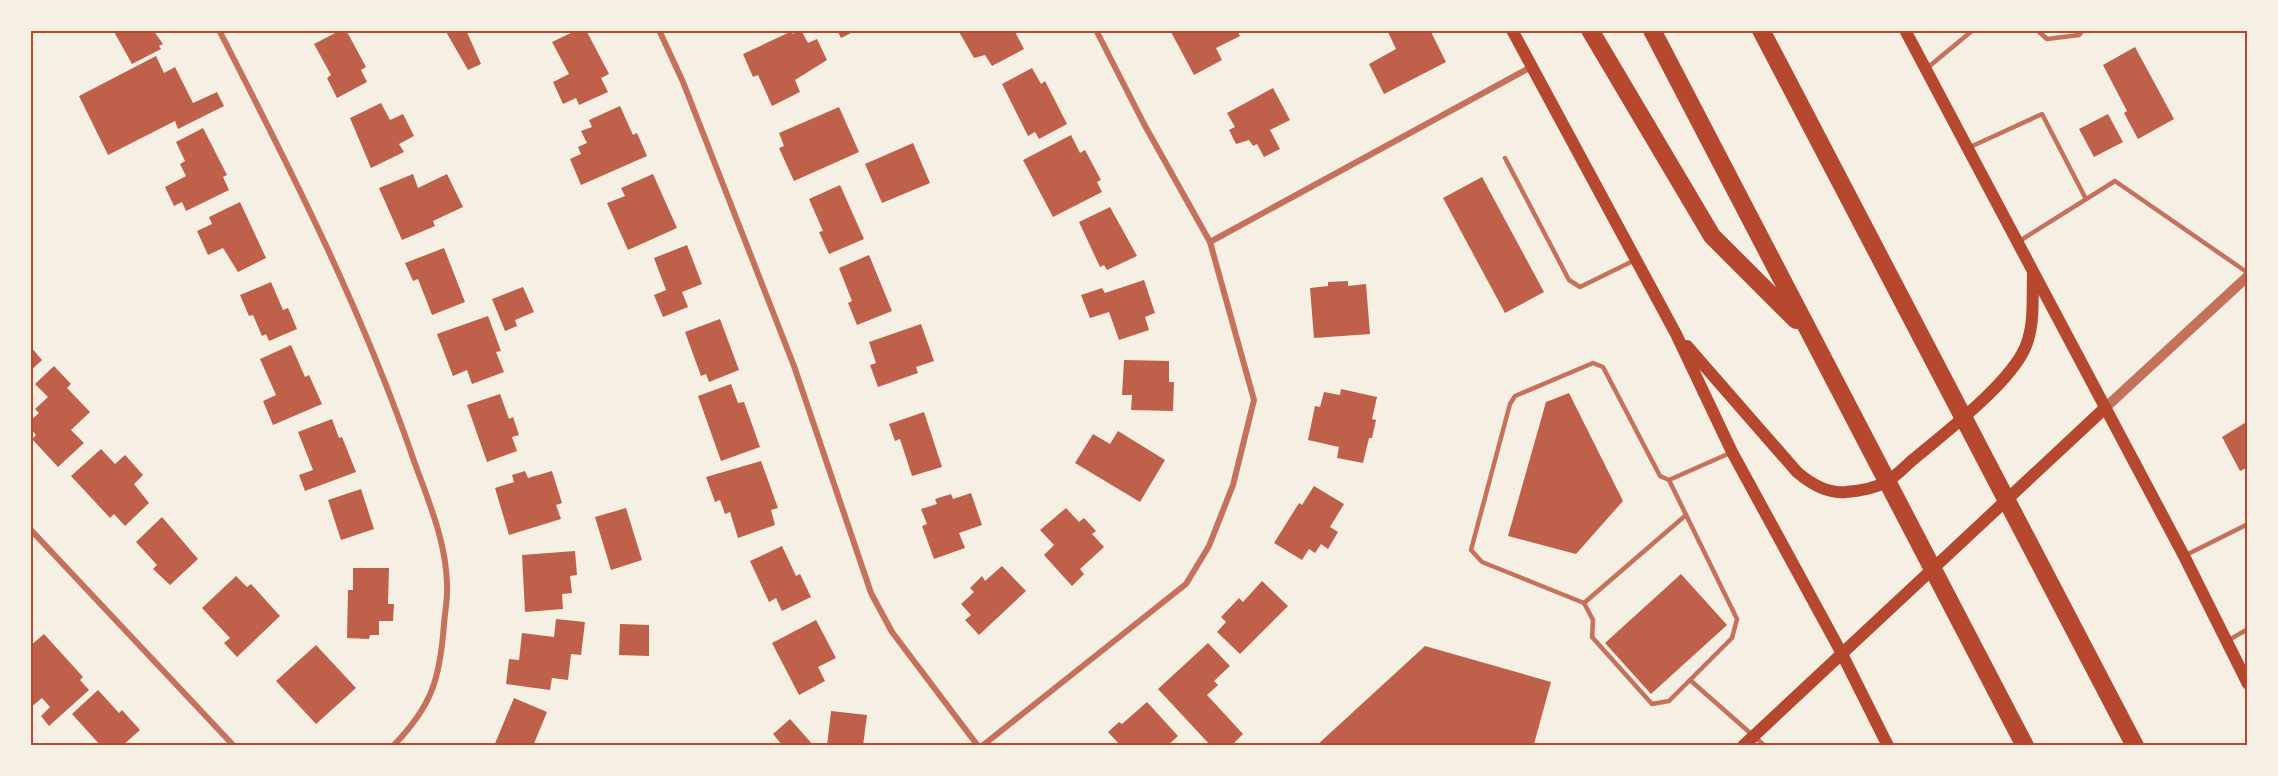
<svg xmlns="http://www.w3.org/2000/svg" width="2278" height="776" font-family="Lora,serif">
  <rect width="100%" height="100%" fill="#f6efe4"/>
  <g fill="#bf614a">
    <path d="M113 30H153L163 44 159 46 161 49 132 64Z"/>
    <path d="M341 30H346L366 67 361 70 367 82 337 98 327 78 331 75 314 44Z"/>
    <path d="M445 30H466L481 64 468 70Z"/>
    <path d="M577 30H586L609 74 601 78 608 92 579 105 576 98 563 104 553 82 569 74 552 42Z"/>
    <path d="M801 30 808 43 817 39 827 60 795 80 800 92 772 106 758 75 753 77 743 54 792 31 793 34Z"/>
    <path d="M837 30H857L841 38Z"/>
    <path d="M958 30H1014L1024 49 992 66 985 55 974 58Z"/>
    <path d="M1175 30H1237L1240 36 1216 48 1222 60 1194 75 1171 32Z"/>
    <path d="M1387 30H1430L1446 62 1384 94 1369 64 1396 49Z"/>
    <path d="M2135 47 2174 119 2138 139 2124 113 2127 111 2103 65Z"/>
    <path d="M156 56 164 73 175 67 193 103 217 92 224 106 178 129 175 121 108 155 79 96Z"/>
    <path d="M1032 68 1041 84 1045 81 1067 124 1039 139 1035 132 1028 136 1002 84Z"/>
    <path d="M1273 88 1290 120 1270 130 1280 149 1264 157 1257 144 1253 146 1249 140 1236 144 1229 130 1235 127 1227 113Z"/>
    <path d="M381 103 390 120 403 114 414 136 399 144 404 152 371 168 350 118Z"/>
    <path d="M620 106 633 135 637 133 647 156 581 185 570 159 581 154 578 147 587 143 581 131 592 127 589 120Z"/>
    <path d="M839 107 859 152 794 181 779 148 784 146 779 133Z"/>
    <path d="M2108 114 2123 142 2094 157 2079 129Z"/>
    <path d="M203 128 227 175 223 177 229 190 186 211 182 202 174 206 165 187 186 176 180 164 185 161 176 142Z"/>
    <path d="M1071 135 1080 153 1085 150 1101 180 1097 182 1102 192 1053 217 1023 160Z"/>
    <path d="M913 143 930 183 882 203 865 164Z"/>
    <path d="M413 174 418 188 447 174 463 207 433 221 435 226 402 240 379 188Z"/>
    <path d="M653 174 677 228 628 250 607 203 625 196 621 188Z"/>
    <path d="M1482 177 1544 292 1505 313 1443 198Z"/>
    <path d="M840 185 864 239 829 254 819 232 823 231 809 199Z"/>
    <path d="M240 202 266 258 238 272 223 248 208 255 197 231 212 224 209 217Z"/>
    <path d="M1110 207 1137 256 1107 270 1104 265 1100 267 1079 222Z"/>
    <path d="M687 245 702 284 682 292 688 307 663 317 654 295 666 290 654 258Z"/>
    <path d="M444 248 465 302 432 315 418 279 413 281 405 263Z"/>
    <path d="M869 255 892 311 857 325 848 303 852 301 839 268Z"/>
    <path d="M1144 280 1155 313 1145 317 1149 330 1119 340 1109 312 1090 318 1081 295 1102 288 1105 293Z"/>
    <path d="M1348 281V286L1366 284 1370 334 1314 338 1310 288 1328 286V282Z"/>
    <path d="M271 282 283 310 288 308 297 329 269 341 266 334 262 336 253 315 249 316 240 295Z"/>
    <path d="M523 287 534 312 515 320 517 326 505 331 492 299Z"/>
    <path d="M488 316 501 351 496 352 504 372 472 384 467 370 453 376 437 334Z"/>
    <path d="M720 319 739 370 709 382 706 374 701 376 685 332Z"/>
    <path d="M921 324 934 361 916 367 918 373 878 387 870 365 876 363 869 342Z"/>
    <path d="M291 345 305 377 309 375 322 404 273 425 263 401 276 395 260 359Z"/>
    <path d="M30 346 42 360 30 371Z"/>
    <path d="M1124 360 1169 361V382H1174L1173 411 1131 410 1132 395H1122Z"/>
    <path d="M54 366 71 384 67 388 90 412 71 430 84 443 58 467 32 439 36 435 30 428V421L39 413 35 409 48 397 35 384Z"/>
    <path d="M731 384 738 403 744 402 760 447 721 461 698 396Z"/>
    <path d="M1341 389 1377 397 1372 419 1376 420 1372 438H1369L1363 463 1337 458 1339 447 1308 440 1315 406 1320 407 1324 392 1340 395Z"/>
    <path d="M1569 393 1623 501 1576 554 1508 536 1546 402Z"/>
    <path d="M500 394 509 419 513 417 519 435 512 437 517 451 487 462 467 405Z"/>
    <path d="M924 412 942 467 912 476 900 439 895 441 889 424Z"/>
    <path d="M332 419 339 438 342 437 356 472 305 491 299 475 313 470 298 432Z"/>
    <path d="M2248 421V467L2240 471 2222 437Z"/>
    <path d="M1118 431 1165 460 1140 502 1075 463 1093 434 1110 444Z"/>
    <path d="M101 449 115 464 125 455 143 475 134 484 149 503 125 526 114 514 110 518 71 476Z"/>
    <path d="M761 461 778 508 771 510 775 525 738 538 730 512 725 514 720 500 715 502 706 477Z"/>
    <path d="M525 471 528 478 552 471 562 503 556 505 561 519 509 535 495 488 514 482 512 475Z"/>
    <path d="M1314 486 1344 504 1330 527 1338 532 1328 549 1321 544 1315 553 1309 549 1302 560 1274 543 1299 503 1302 505Z"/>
    <path d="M361 489 374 529 341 540 328 500Z"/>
    <path d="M971 493 982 525 959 533 965 548 934 559 922 526 927 524 921 509 937 504 935 499 951 494 953 499Z"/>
    <path d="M626 508 642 560 611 570 595 517Z"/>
    <path d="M1066 508 1079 522 1084 518 1096 531 1092 534 1104 547 1080 569 1084 574 1072 586 1044 555 1054 545 1040 530Z"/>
    <path d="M162 517 198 559 170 585 153 569 157 565 136 542Z"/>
    <path d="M782 546 796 576 800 574 811 597 782 611 776 598 769 602 750 561Z"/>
    <path d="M575 551 577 575 570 576 572 593 562 594 563 609 525 612 522 555Z"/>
    <path d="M1002 566 1026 591 979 635 965 620 971 615 961 604 974 592 970 588 982 576 985 581Z"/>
    <path d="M353 568H389L388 604H394L393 621H379V635H370L369 639 347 638 348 590H353Z"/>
    <path d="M1681 574 1727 625 1651 694 1605 643Z"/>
    <path d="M236 576 247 587 251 584 280 616 237 657 224 643 230 638 202 608Z"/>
    <path d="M1262 581 1288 606 1240 654 1217 632 1226 622 1221 617 1239 598 1243 602Z"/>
    <path d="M556 619 585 622 581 655 571 654 568 680 552 678 550 690 506 684 509 659 519 660 522 633 554 637Z"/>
    <path d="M816 620 836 658 818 667 825 681 799 695 772 643Z"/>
    <path d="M620 624 649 625V656L619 655Z"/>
    <path d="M44 634 83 677 80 680 89 690 49 726 41 716 50 707 42 698 30 708V646Z"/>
    <path d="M1208 643 1230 666 1214 681 1218 685 1207 695 1243 734 1231 746H1211L1158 689Z"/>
    <path d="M316 645 356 688 316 724 276 681Z"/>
    <path d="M1425 646 1551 682 1534 744 1531 746H1316Z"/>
    <path d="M98 690 119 713 122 710 140 730 122 746H101L72 714Z"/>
    <path d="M514 698 547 712 533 746H494Z"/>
    <path d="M1147 702 1178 736 1167 746H1121L1108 732 1119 722 1122 724Z"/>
    <path d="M831 711 867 715 863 746H827Z"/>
    <path d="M790 719 814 746H783L773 734Z"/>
  </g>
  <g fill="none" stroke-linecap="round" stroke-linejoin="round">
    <g stroke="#c5725c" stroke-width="4.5">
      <path d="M2037 30 2047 39 2079 35 2083 30"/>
      <path d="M1926 69 1973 30"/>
      <path d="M1968 148 2042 114 2086 199"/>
      <path d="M1505 158 1569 280 1580 287 1635 260"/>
      <path d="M2018 242 2115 181 2248 273"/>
      <path d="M1593 363 1603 367 1660 476 1669 480 1737 619 1732 638 1669 701 1652 704 1592 637 1593 620 1584 603 1482 562 1471 550 1510 404 1515 396Z"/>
      <path d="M1669 480 1730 453"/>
      <path d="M2186 555 2248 524"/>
      <path d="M1584 603 1686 515"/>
      <path d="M2227 641 2248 629"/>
      <path d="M1690 680 1765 746"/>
    </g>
    <g stroke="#c5725c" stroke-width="6">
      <path d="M219 30C291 170 363 312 414 461 428 500 446 541 447 584 448 597 445 611 444 624 440 679 432 706 393 746"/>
      <path d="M659 30 683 82 794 366 871 593 892 632 978 746"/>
      <path d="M1210 242 1531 67"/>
      <path d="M30 529 234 746"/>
      <path d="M982 746 1186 584 1209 546 1233 485 1254 400 1210 242 1144 124 1096 30"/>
    </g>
    <path stroke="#c5725c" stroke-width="10" d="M2105 408 2248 276"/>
    <g stroke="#b5482f" stroke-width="12">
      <path d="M1512 30 1676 334 1732 452 1841 652 1888 746"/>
      <path d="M1905 30 2184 556 2248 684"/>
      <path d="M1687 346 1797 472C1811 484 1827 494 1846 492 1859 491 1875 488 1886 482 1897 476 1906 465 1915 458 1946 432 2009 384 2025 348 2035 325 2032 299 2033 275"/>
      <path d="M1743 746 2105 408"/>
    </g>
    <g stroke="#b5482f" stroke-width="18">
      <path d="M1590 30 1712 236 1796 320"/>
      <path d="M1652 30 2025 746"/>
      <path d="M1761 30 2135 746"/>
    </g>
  </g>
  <rect width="2278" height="776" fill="none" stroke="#f6efe4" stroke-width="63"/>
  <rect x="32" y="32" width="2214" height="712" fill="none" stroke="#b5482f" stroke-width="2"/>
</svg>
